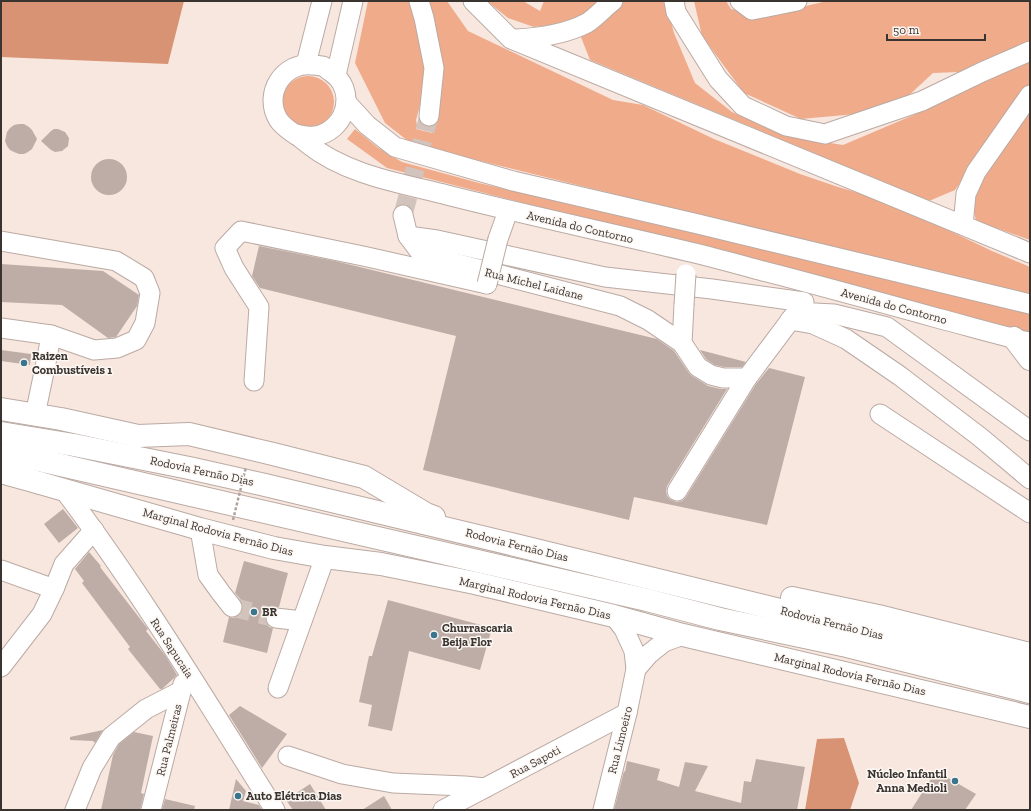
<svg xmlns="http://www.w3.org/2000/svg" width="1031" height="811" font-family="'Zilla Slab',serif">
  <rect width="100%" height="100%" fill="#f8e7df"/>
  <g fill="#f0ab8b">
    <path d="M368 1H409L423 49 426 83 416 120 417 125 416 129 432 133 441 83 436 31 428 1H447L468 31 613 100 643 105 714 139 800 174 838 187 887 201 992 251 1030 267V297L412 144 385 123 355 63Z"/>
    <path d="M487 1H523L540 11 544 1H604L576 22 534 27 508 18Z"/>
    <path d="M619 1H665L674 33 695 83 732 112 785 136 843 145 916 114 1030 60V85L1022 95 955 190 929 201 590 60 579 32Z"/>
    <path d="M694 1H726L731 9 754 15 806 6 827 1H1030V42L959 72 933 73 906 98 867 113 801 119 744 93 702 36Z"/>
    <circle cx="308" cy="102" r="26"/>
    <path d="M1030 105V240L976 221 970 193Z"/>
    <path d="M355 129 377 147 402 162 479 183 1030 312V333L387 168 347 139Z"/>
  </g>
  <g fill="#d79374">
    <path d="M1 1H184L168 64 1 57Z"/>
    <path d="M844 738 859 783 850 810H805L817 739Z"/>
  </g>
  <g fill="#bdada6">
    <path d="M19 124H24L29 127 32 130 37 139 32 149 28 152 24 154H19L14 152 10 150 7 146 5 141 7 132 10 128 14 125Z"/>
    <path d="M54 129H58L65 132 69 138 68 146 62 151 55 152 51 150 41 141 51 131Z"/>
    <circle cx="109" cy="177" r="18"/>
    <path d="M259 246 335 261 657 339 674 351 689 373 692 376 708 386 721 389H727L667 486 666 491 667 496 671 500 676 502 682 501 686 497 756 384 769 368 805 377 767 525 634 497 629 520 423 470 456 336 260 288 252 276Z"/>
    <path d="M1 264 103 271 139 295 137 306 116 337 108 338 62 305 1 302Z"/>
    <path d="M1 350 31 354 30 365 1 361Z"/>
    <path d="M700 350 746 362 742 367H724L715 365 706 359Z"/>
    <path d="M63 509 78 528 59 543 44 524Z"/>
    <path d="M89 552 101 566 100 567 148 629 146 631 165 655 177 675 173 679 162 689H160L128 649 130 647 82 583 84 581 75 569Z"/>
    <path d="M244 561 288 573 279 607 271 608 267 611 265 616 266 623 269 627 273 628 267 653 223 642 229 617 234 618 238 616 242 611 243 605 241 600 235 593Z"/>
    <path d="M388 600 492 628 480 670 409 651 392 731 368 726 372 705 359 702 369 656H372Z"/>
    <path d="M240 706 287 734 262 768 229 715Z"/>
    <path d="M103 730 95 743 93 741 70 740V737Z"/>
    <path d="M134 732 153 736 141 793 144 794 140 810H101L113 755 119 744Z"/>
    <path d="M756 759 805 767 797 810H614L624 771 625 772 627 761 660 769 657 780 679 787 685 762 708 766 695 791 741 803 744 781 751 782Z"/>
    <path d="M936 771 976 794 965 810H911Z"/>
    <path d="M236 779 246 791 243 801 259 805 262 810H229Z"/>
    <path d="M310 784 326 810H293L286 800Z"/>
    <path d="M384 796 392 810H362Z"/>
    <path d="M165 799 195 806 194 810H162Z"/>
  </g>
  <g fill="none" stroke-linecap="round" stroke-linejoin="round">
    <g stroke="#d2c3bc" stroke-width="19" stroke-dasharray="19 10" stroke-linecap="butt">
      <path d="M403 215 429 116"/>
      <path d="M232 607 276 618"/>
    </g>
    <g stroke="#baaaa3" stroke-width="21">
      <g id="minor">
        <path d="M419 1 424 18 434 68 429 116"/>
        <path d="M473 1 511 39 1030 253"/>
        <path d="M674 1 676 12 718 79 743 106 786 126 825 134 922 101 982 72 1030 51"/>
        <path d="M740 1 752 10 797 1"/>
        <path d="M515 39C537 38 566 34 587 23 595 18 605 7 613 1"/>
        <path d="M306 64 322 1"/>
        <path d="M336 75 353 1"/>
        <path d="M346 102 367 125 395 147 513 181 698 224 1030 304"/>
        <path d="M296 134C304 136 312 138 320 135 348 126 356 89 331 72 328 70 326 68 323 66 322 66 314 65 313 65 284 61 263 93 278 119 282 126 289 130 296 135 300 137 304 141 308 144 347 175 400 183 447 195 526 215 606 232 686 251 712 257 737 264 763 271 821 286 879 302 937 318 968 326 998 335 1029 342"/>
        <path d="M403 215 408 236 420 252 451 262 620 306 648 320 682 343"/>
        <path d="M963 225 966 194 976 172 1030 95"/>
        <path d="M408 236 437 240 605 277 712 289 804 302"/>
        <path d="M498 239 508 211"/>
        <path d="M1 241 116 261 144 278 150 293 145 323 136 340 117 348 94 350 51 335"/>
        <path d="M684 305 682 343 698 367 711 375 723 378H747L798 310"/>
        <path d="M796 312 834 314 887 327 1030 431"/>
        <path d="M790 320 813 324 846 339 900 376 980 437 1030 479"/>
        <path d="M1 328 51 335 47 358 35 415"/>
        <path d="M254 381 259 307 234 268 225 248 241 231 363 256 487 284"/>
        <path d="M880 414 1030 513"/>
        <path d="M64 490C141 592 207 702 275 810"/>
        <path d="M677 491 747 378"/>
        <path d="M200 529 208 575 221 593 232 607"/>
        <path d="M1 570 54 589"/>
        <path d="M276 618 302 621"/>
        <path d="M1 667 42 614 54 589 64 564 94 530"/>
        <path d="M636 669 649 654 664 642 683 635"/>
        <path d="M278 688 325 557"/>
        <path d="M288 756 342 774 393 783 465 786 485 788"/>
        <path d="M75 810 92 768 111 737 146 709 181 691"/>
        <path d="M151 810 183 684"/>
        <path d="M443 810 627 713"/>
        <path d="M603 810 627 713 636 669 634 651 624 629 614 616"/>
      </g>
    </g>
    <g stroke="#baaaa3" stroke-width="24">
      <path id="major" d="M40 483 200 529 274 548 325 557 381 564 475 583 614 616 683 635 1030 717"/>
    </g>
    <g stroke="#baaaa3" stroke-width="24">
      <g id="highway">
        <path d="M1014 338 1030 359"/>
        <path d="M1 409 61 419 138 436 189 434 273 454 364 477 426 514 434 517"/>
        <path d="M1 433 74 445 189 468 265 485 515 545 857 629 1030 673"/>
        <path d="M1 455 39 460 647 600 720 619 847 646 1030 692"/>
        <path d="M1 472 40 483"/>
        <path d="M792 598 878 616 1030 654"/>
      </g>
    </g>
    <use href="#minor" stroke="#fff" stroke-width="19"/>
    <use href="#major" stroke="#fff" stroke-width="22"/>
    <use href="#highway" stroke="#fff" stroke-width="22"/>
    <g stroke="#baaaa3" stroke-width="21" stroke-linecap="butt">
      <g id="minor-bridge">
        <path d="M487 284 498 239"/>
        <path d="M684 305 686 274"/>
      </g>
    </g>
    <path stroke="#b0a39d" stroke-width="2.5" stroke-dasharray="3 2" stroke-linecap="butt" d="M233 520 246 467"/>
    <use href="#minor-bridge" stroke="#fff" stroke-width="19"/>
  </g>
  <g fill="#39758c" stroke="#fdf7f3" stroke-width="1.5">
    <circle cx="24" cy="363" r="4"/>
    <circle cx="254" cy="612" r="4"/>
    <circle cx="434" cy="635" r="4"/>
    <circle cx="955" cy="781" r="4"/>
    <circle cx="238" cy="796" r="4"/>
  </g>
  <g text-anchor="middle" stroke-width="3" stroke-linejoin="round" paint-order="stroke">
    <g font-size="12" fill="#3a3431" stroke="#fdf7f3">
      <text transform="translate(580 227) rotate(13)" y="4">Avenida do Contorno</text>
      <text transform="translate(534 284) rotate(14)" y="4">Rua Michel Laidane</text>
      <text transform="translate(894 306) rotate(15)" y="4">Avenida do Contorno</text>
      <text transform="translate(202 471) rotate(12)" y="4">Rodovia Fernão Dias</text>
      <text transform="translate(218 532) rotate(15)" y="4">Marginal Rodovia Fernão Dias</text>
      <text transform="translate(517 545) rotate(14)" y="4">Rodovia Fernão Dias</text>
      <text transform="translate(535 598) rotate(13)" y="4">Marginal Rodovia Fernão Dias</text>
      <text transform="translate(832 623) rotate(14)" y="4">Rodovia Fernão Dias</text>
      <text transform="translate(172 648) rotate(57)" y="4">Rua Sapucaia</text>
      <text transform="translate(850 674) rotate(13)" y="4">Marginal Rodovia Fernão Dias</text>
      <text transform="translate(169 740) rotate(-76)" y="4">Rua Palmeiras</text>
      <text transform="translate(620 740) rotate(-76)" y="4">Rua Limoeiro</text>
      <text transform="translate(535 762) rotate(-28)" y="4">Rua Sapoti</text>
    </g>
    <g font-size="12" font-weight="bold" fill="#3a3431" stroke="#fdf7f3" text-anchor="start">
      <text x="32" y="360">Raizen<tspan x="32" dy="14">Combustíveis 1</tspan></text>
      <text x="262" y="616">BR</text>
      <text x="442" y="632">Churrascaria<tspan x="442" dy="14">Beija Flor</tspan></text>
      <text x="947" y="778" text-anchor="end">Núcleo Infantil<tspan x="947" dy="14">Anna Medioli</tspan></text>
      <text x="246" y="800">Auto Elétrica Dias</text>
    </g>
  </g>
  <rect width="1031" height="811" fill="none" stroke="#3a3431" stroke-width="4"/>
  <path d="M887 34v6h98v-6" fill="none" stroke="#3a3431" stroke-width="2"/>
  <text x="893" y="34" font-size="12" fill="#3a3431" stroke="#fdf7f3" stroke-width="3" paint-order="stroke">50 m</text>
</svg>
